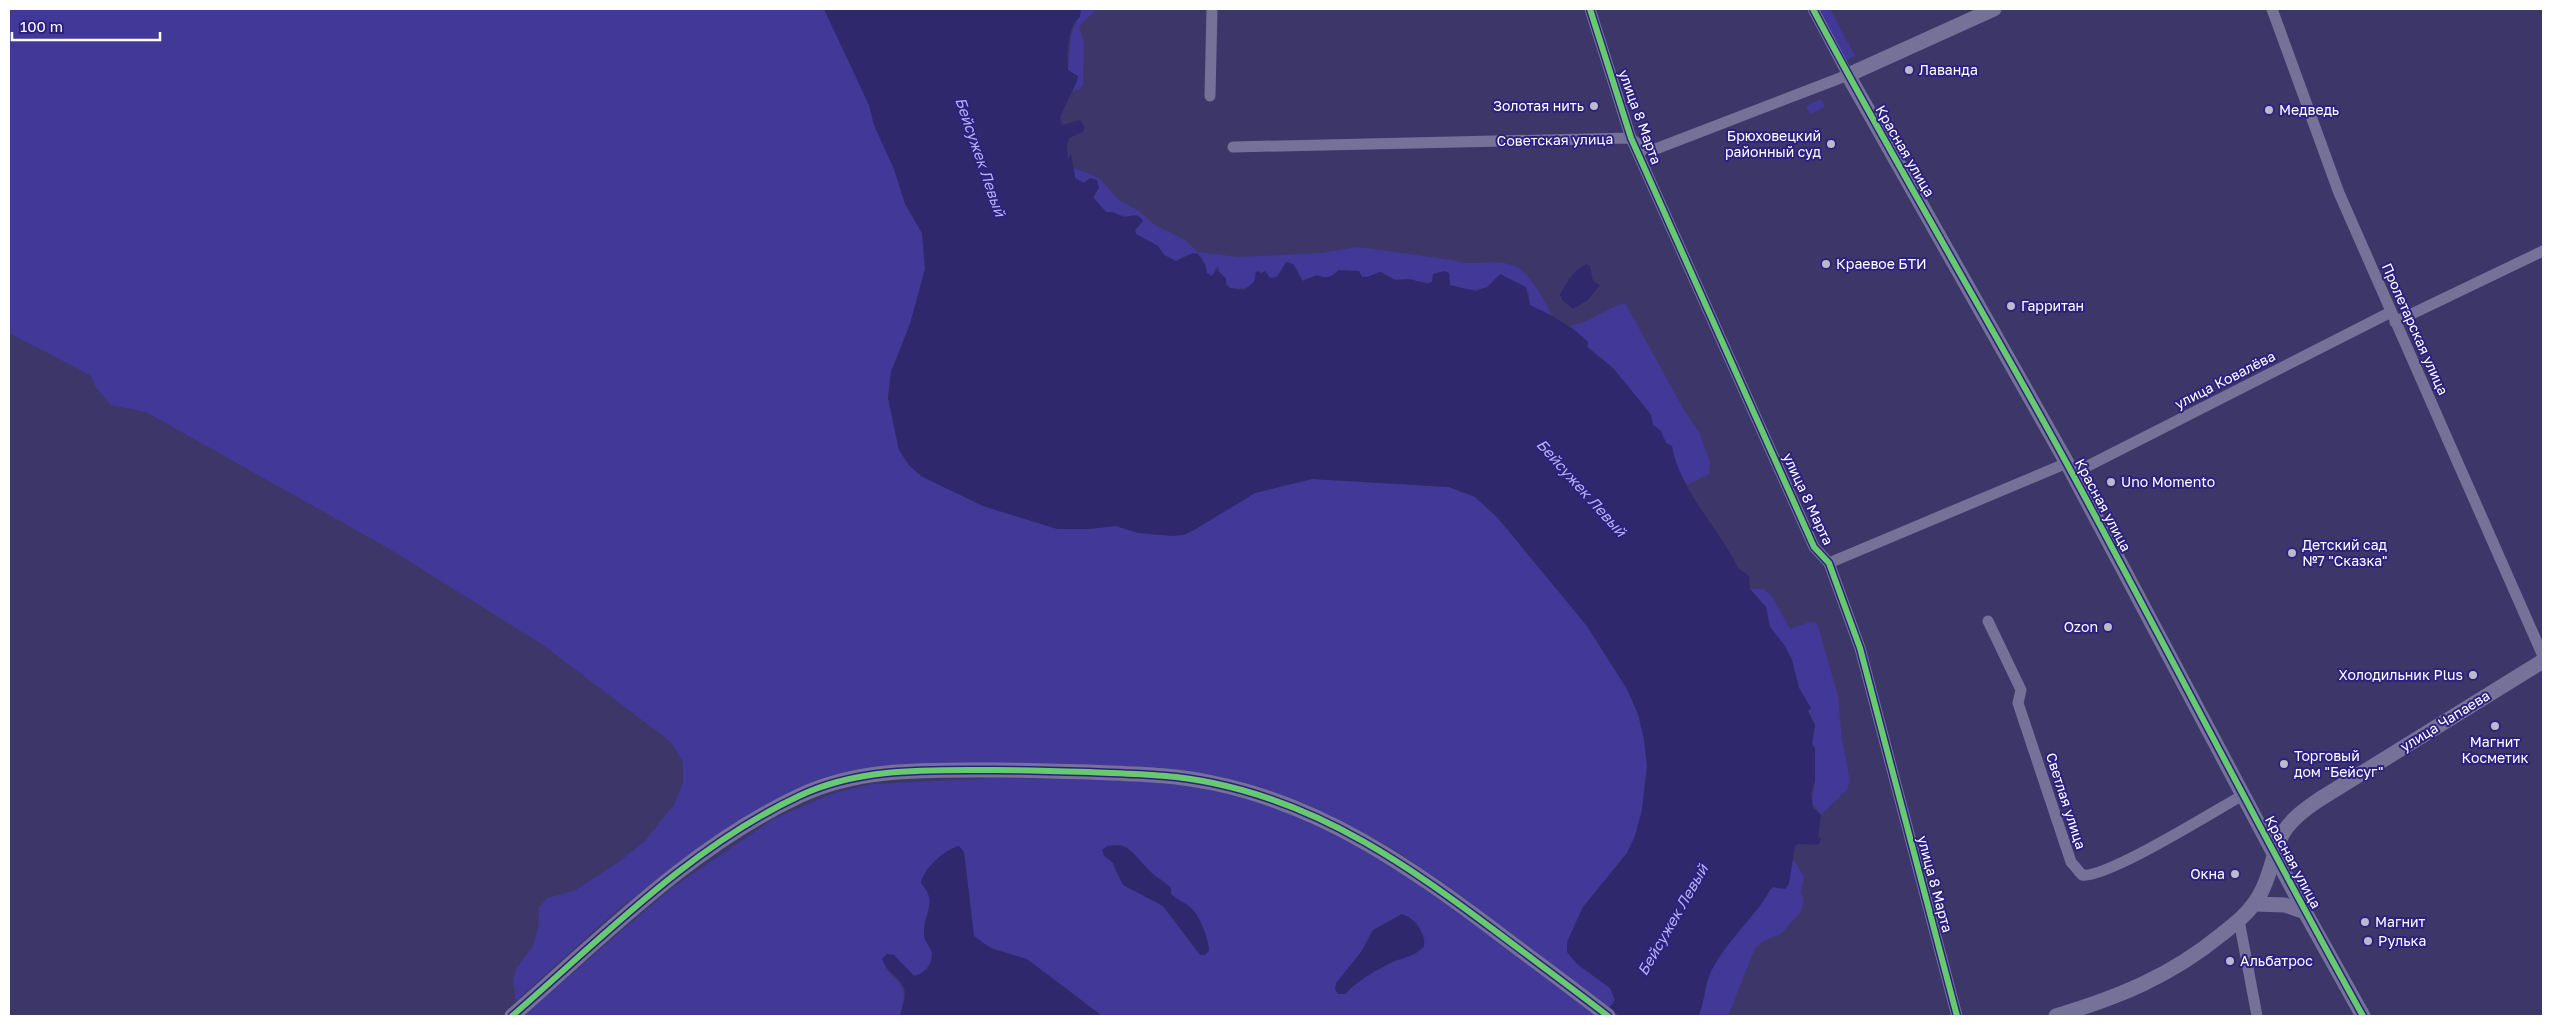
<svg xmlns="http://www.w3.org/2000/svg" width="2552" height="1025" font-family="'Golos Text',sans-serif">
  <rect width="100%" height="100%" fill="#3d3769"/>
  <g fill="#423898" fill-rule="evenodd">
    <path d="M9 9H824L869 105 874 125 894 169 905 204 922 233 925 269 910 324 891 372 888 398 899 450 909 465 921 476 983 506 1089 529 1116 526 1138 533 1194 530 1255 493 1312 479 1449 487 1475 497 1497 517 1587 626 1627 689 1638 714 1644 739 1647 766 1642 810 1635 836 1627 853 1583 907 1567 942V952L1577 964 1610 988 1615 1001 1609 1008 1404 856 1379 841 1314 808 1285 797 1188 772 1142 767 1002 763 840 775 808 784 786 795 672 868 615 912 516 1001 513 980 517 967 532 948 538 929 539 908 547 898 574 891 620 861 645 841 675 803 683 783V762L671 742 543 645 388 548 146 412 111 405 97 389 90 375 9 333Z"/>
    <path d="M1081 9H1097L1079 26 1084 42 1083 85 1079 90 1071 91 1077 81 1068 70 1071 35Z"/>
    <path d="M1818 9H1830L1855 56 1845 61Z"/>
    <path d="M1821 99 1825 107 1810 114 1806 106Z"/>
    <path d="M1074 168 1099 178 1120 201 1139 211 1153 224 1185 240 1198 252 1238 257 1322 253 1357 247 1452 260C1473 267 1483 260 1503 263 1529 266 1541 295 1552 316L1530 305 1529 293 1495 278C1484 295 1467 290 1450 285L1449 273 1433 278 1432 282C1430 283 1398 280 1395 279 1389 278 1386 273 1380 272 1376 274 1370 277 1365 277 1348 276 1347 262 1331 277L1306 278 1303 281H1301L1297 269 1289 262 1274 279 1256 273C1256 289 1243 290 1230 288L1216 267 1212 276 1206 273 1202 257 1187 255 1176 261 1164 255 1158 246 1136 234 1135 230 1141 224 1129 217 1106 212 1093 199 1097 191 1090 178 1084 183 1075 178Z"/>
    <path d="M1625 303 1684 410 1700 434 1710 463 1709 474 1687 485 1674 460 1672 446 1666 443 1653 425 1651 415 1644 406 1613 368 1587 346 1588 342 1570 326C1590 323 1605 308 1625 303Z"/>
    <path d="M1750 589H1763L1771 595 1790 629 1810 622 1817 623 1838 696 1842 740 1850 781 1847 790 1821 815 1812 803 1815 781 1812 744 1815 725 1808 711 1811 708 1799 688 1792 660 1785 646 1770 627 1766 607Z"/>
    <path d="M999 778 1150 781 1198 786 1239 796 1297 815 1340 834 1404 871 1599 1016H1102C1076 996 1051 975 1022 959 1006 950 988 950 974 936L964 852 959 846 921 883C939 903 923 912 924 935 925 942 931 947 932 953 932 965 924 974 914 976L894 955 885 968C905 989 907 987 900 1016H523L669 890 775 818 837 792 873 784ZM1125 846 1153 875 1164 881 1171 888V895C1186 909 1194 903 1201 927L1191 944C1183 931 1175 917 1163 907 1141 888 1122 896 1113 863ZM1402 914 1416 922 1425 940 1416 954 1394 961 1354 983 1345 994 1361 952 1373 930Z"/>
    <path d="M1792 858 1804 876 1801 892 1804 901 1801 911 1781 934 1763 941 1755 948 1728 1016H1698C1704 1005 1704 991 1708 979 1716 954 1749 921 1764 900 1768 895 1768 891 1773 887L1780 889Z"/>
  </g>
  <g fill="#30286c">
    <path d="M824 9H1081L1080 17C1067 26 1067 56 1068 70L1078 76 1077 81 1060 117 1062 125 1080 120 1085 128 1083 132 1069 138 1067 145 1068 159 1071 153 1075 178 1084 183 1090 178 1097 180 1099 188 1093 197 1106 212H1113L1123 217C1131 217 1137 211 1143 221L1135 230 1136 234 1158 246 1164 255 1176 261 1193 253 1198 254 1205 264 1207 273 1212 276 1219 266 1218 271 1226 278V285L1230 288 1244 290 1254 282 1256 272 1258 271 1261 273 1265 271 1270 278 1277 277 1286 262 1293 264 1303 281 1317 275C1327 279 1331 277 1339 270L1359 271 1362 277H1367L1380 272 1395 280 1410 279 1427 284 1432 282 1433 274 1444 271 1449 273 1450 285 1476 291 1488 287 1500 274 1526 287 1530 305C1551 315 1571 325 1588 342L1587 347 1613 368 1644 406 1651 415 1653 425 1661 431 1666 443 1672 446C1680 492 1719 527 1738 568L1749 576 1750 589 1766 607 1770 627 1785 646 1792 660 1799 688 1811 708 1808 711 1815 725 1812 744 1815 748V781L1811 793 1813 808 1821 815 1818 837 1821 838 1820 843 1817 845 1799 844 1795 846 1789 884 1785 889 1773 887C1768 891 1768 895 1764 900 1749 922 1716 954 1708 979 1704 991 1704 1005 1698 1016H1620L1609 1008 1615 1000 1610 988 1577 964 1567 952V942L1583 907 1627 853 1635 836 1642 810 1647 766 1644 739 1638 714 1627 689 1587 626 1497 517 1475 497 1449 487 1312 479 1255 493 1194 530 1184 535 1172 536 1138 533 1116 526 1089 529H1057L983 506 921 476 909 465 899 450 888 398 891 372 910 324 925 269 922 233 905 204 894 169 874 125 869 105Z"/>
    <path d="M1587 264 1590 266 1593 281 1600 285 1588 300 1573 309 1562 300 1560 295C1565 284 1575 268 1587 264Z"/>
    <path d="M1118 845C1133 847 1141 864 1152 873 1158 879 1165 882 1171 888V894C1178 901 1188 903 1194 911 1200 917 1210 943 1209 951L1205 955H1200L1163 906 1123 885 1113 863 1104 856 1102 850 1107 846Z"/>
    <path d="M959 846 964 852 974 936 992 949 1027 959 1102 1016H900C902 1008 907 996 904 988 899 976 886 972 882 959L887 954 894 955 914 976C924 974 933 965 932 953 931 947 924 942 924 935 923 912 939 903 921 883 923 869 945 849 959 846Z"/>
    <path d="M1402 914C1415 918 1426 934 1424 947 1414 955 1407 957 1395 961 1384 965 1352 984 1346 994H1338L1335 989 1336 983 1361 952 1373 930Z"/>
  </g>
  <g fill="none" stroke-linecap="round" stroke-linejoin="round">
    <g stroke="#767198" stroke-width="11">
      <path d="M1590 9 1631 138 1814 547 1829 563 1860 648 1957 1016"/>
      <path d="M2272 9 2339 193 2543 656"/>
      <path d="M1210 96 1212 9"/>
      <path d="M1233 147 1631 138 1643 149 1653 150 1848 75 1813 9"/>
      <path d="M2395 322 2543 251"/>
      <path d="M2072 474 2391 312"/>
      <path d="M1829 563 2067 463"/>
      <path d="M1988 621 2021 690 2018 703 2071 862 2082 875C2106 879 2216 810 2243 795"/>
      <path d="M2239 920 2257 1016"/>
    </g>
    <g stroke="#767198" stroke-width="15">
      <path d="M1994 9 1848 75 2067 463 2305 912 2363 1016"/>
      <path d="M2254 904 2285 905 2305 912"/>
      <path d="M512 1016C602 938 690 847 799 796 859 767 929 770 995 770 1026 770 1058 771 1089 772 1131 774 1172 774 1213 783 1324 806 1410 867 1498 933 1535 961 1572 988 1608 1016"/>
      <path d="M2056 1016C2119 997 2171 976 2222 934 2236 923 2250 912 2259 896 2270 878 2272 858 2280 839 2287 822 2305 809 2320 799L2543 661"/>
    </g>
    <g stroke="#2d217f" stroke-width="9">
      <g id="cycleway">
        <path d="M1590 9 1631 138 1814 547 1829 563 1860 648 1957 1016"/>
        <path d="M1813 9C1894 162 1983 310 2066 462 2166 646 2261 833 2363 1016"/>
        <path d="M512 1016C602 938 690 847 799 796 859 767 929 770 995 770 1026 770 1058 771 1089 772 1131 774 1172 774 1213 783 1324 806 1410 867 1498 933 1535 961 1572 988 1608 1016"/>
      </g>
    </g>
    <use href="#cycleway" stroke="#67ca6e" stroke-width="6"/>
  </g>
  <g fill="#bbb9ca" stroke="#2d217f" stroke-width="2">
    <circle cx="1909" cy="70" r="5"/>
    <circle cx="1594" cy="106" r="5"/>
    <circle cx="2269" cy="110" r="5"/>
    <circle cx="1831" cy="144" r="5"/>
    <circle cx="1826" cy="264" r="5"/>
    <circle cx="2011" cy="306" r="5"/>
    <circle cx="2111" cy="482" r="5"/>
    <circle cx="2292" cy="553" r="5"/>
    <circle cx="2108" cy="627" r="5"/>
    <circle cx="2473" cy="675" r="5"/>
    <circle cx="2495" cy="726" r="5"/>
    <circle cx="2284" cy="764" r="5"/>
    <circle cx="2235" cy="874" r="5"/>
    <circle cx="2365" cy="922" r="5"/>
    <circle cx="2368" cy="941" r="5"/>
    <circle cx="2230" cy="961" r="5"/>
  </g>
  <g text-anchor="middle" stroke-width="4" stroke-linejoin="round" paint-order="stroke">
    <g font-size="14" fill="#fff" stroke="#2d217f" text-anchor="start">
      <text x="1919" y="75">Лаванда</text>
      <text x="1584" y="111" text-anchor="end">Золотая нить</text>
      <text x="2279" y="115">Медведь</text>
      <text x="1821" y="141" text-anchor="end">Брюховецкий<tspan x="1821" dy="16">районный суд</tspan></text>
      <text x="1836" y="269">Краевое БТИ</text>
      <text x="2021" y="311">Гарритан</text>
      <text x="2121" y="487">Uno Momento</text>
      <text x="2302" y="550">Детский сад<tspan x="2302" dy="16">№7 "Сказка"</tspan></text>
      <text x="2098" y="632" text-anchor="end">Ozon</text>
      <text x="2463" y="680" text-anchor="end">Холодильник Plus</text>
      <text x="2495" y="747" text-anchor="middle">Магнит<tspan x="2495" dy="16">Косметик</tspan></text>
      <text x="2294" y="761">Торговый<tspan x="2294" dy="16">дом "Бейсуг"</tspan></text>
      <text x="2225" y="879" text-anchor="end">Окна</text>
      <text x="2375" y="927">Магнит</text>
      <text x="2378" y="946">Рулька</text>
      <text x="2240" y="966">Альбатрос</text>
    </g>
    <g font-size="14" fill="#fff" stroke="#2d217f">
      <text transform="translate(1640 117) rotate(70)" y="5">улица 8 Марта</text>
      <text transform="translate(1555 140) rotate(-1)" y="5">Советская улица</text>
      <text transform="translate(1905 151) rotate(60)" y="5">Красная улица</text>
      <text transform="translate(2415 329) rotate(66)" y="5">Пролетарская улица</text>
      <text transform="translate(2225 380) rotate(-27)" y="5">улица Ковалёва</text>
      <text transform="translate(1808 499) rotate(65)" y="5">улица 8 Марта</text>
      <text transform="translate(2103 505) rotate(62)" y="5">Красная улица</text>
      <text transform="translate(2445 721) rotate(-32)" y="5">улица Чапаева</text>
      <text transform="translate(2066 801) rotate(72)" y="5">Светлая улица</text>
      <text transform="translate(2293 862) rotate(62)" y="5">Красная улица</text>
      <text transform="translate(1935 884) rotate(75)" y="5">улица 8 Марта</text>
    </g>
    <g font-size="15" font-style="italic" fill="#b7b1ef" stroke="#2d217f">
      <text transform="translate(980 157) rotate(71)" y="5">Бейсужек Левый</text>
      <text transform="translate(1581 488) rotate(48)" y="5">Бейсужек Левый</text>
      <text transform="translate(1673 920) rotate(-60)" y="5">Бейсужек Левый</text>
    </g>
  </g>
  <rect width="2552" height="1025" fill="none" stroke="#ffffff" stroke-width="20"/>
  <path d="M12 32v8h148v-8" fill="none" stroke="#ffffff" stroke-width="2.5"/>
  <text x="20" y="32" font-size="15" fill="#ffffff" stroke="#2d217f" stroke-width="4" paint-order="stroke">100 m</text>
</svg>
